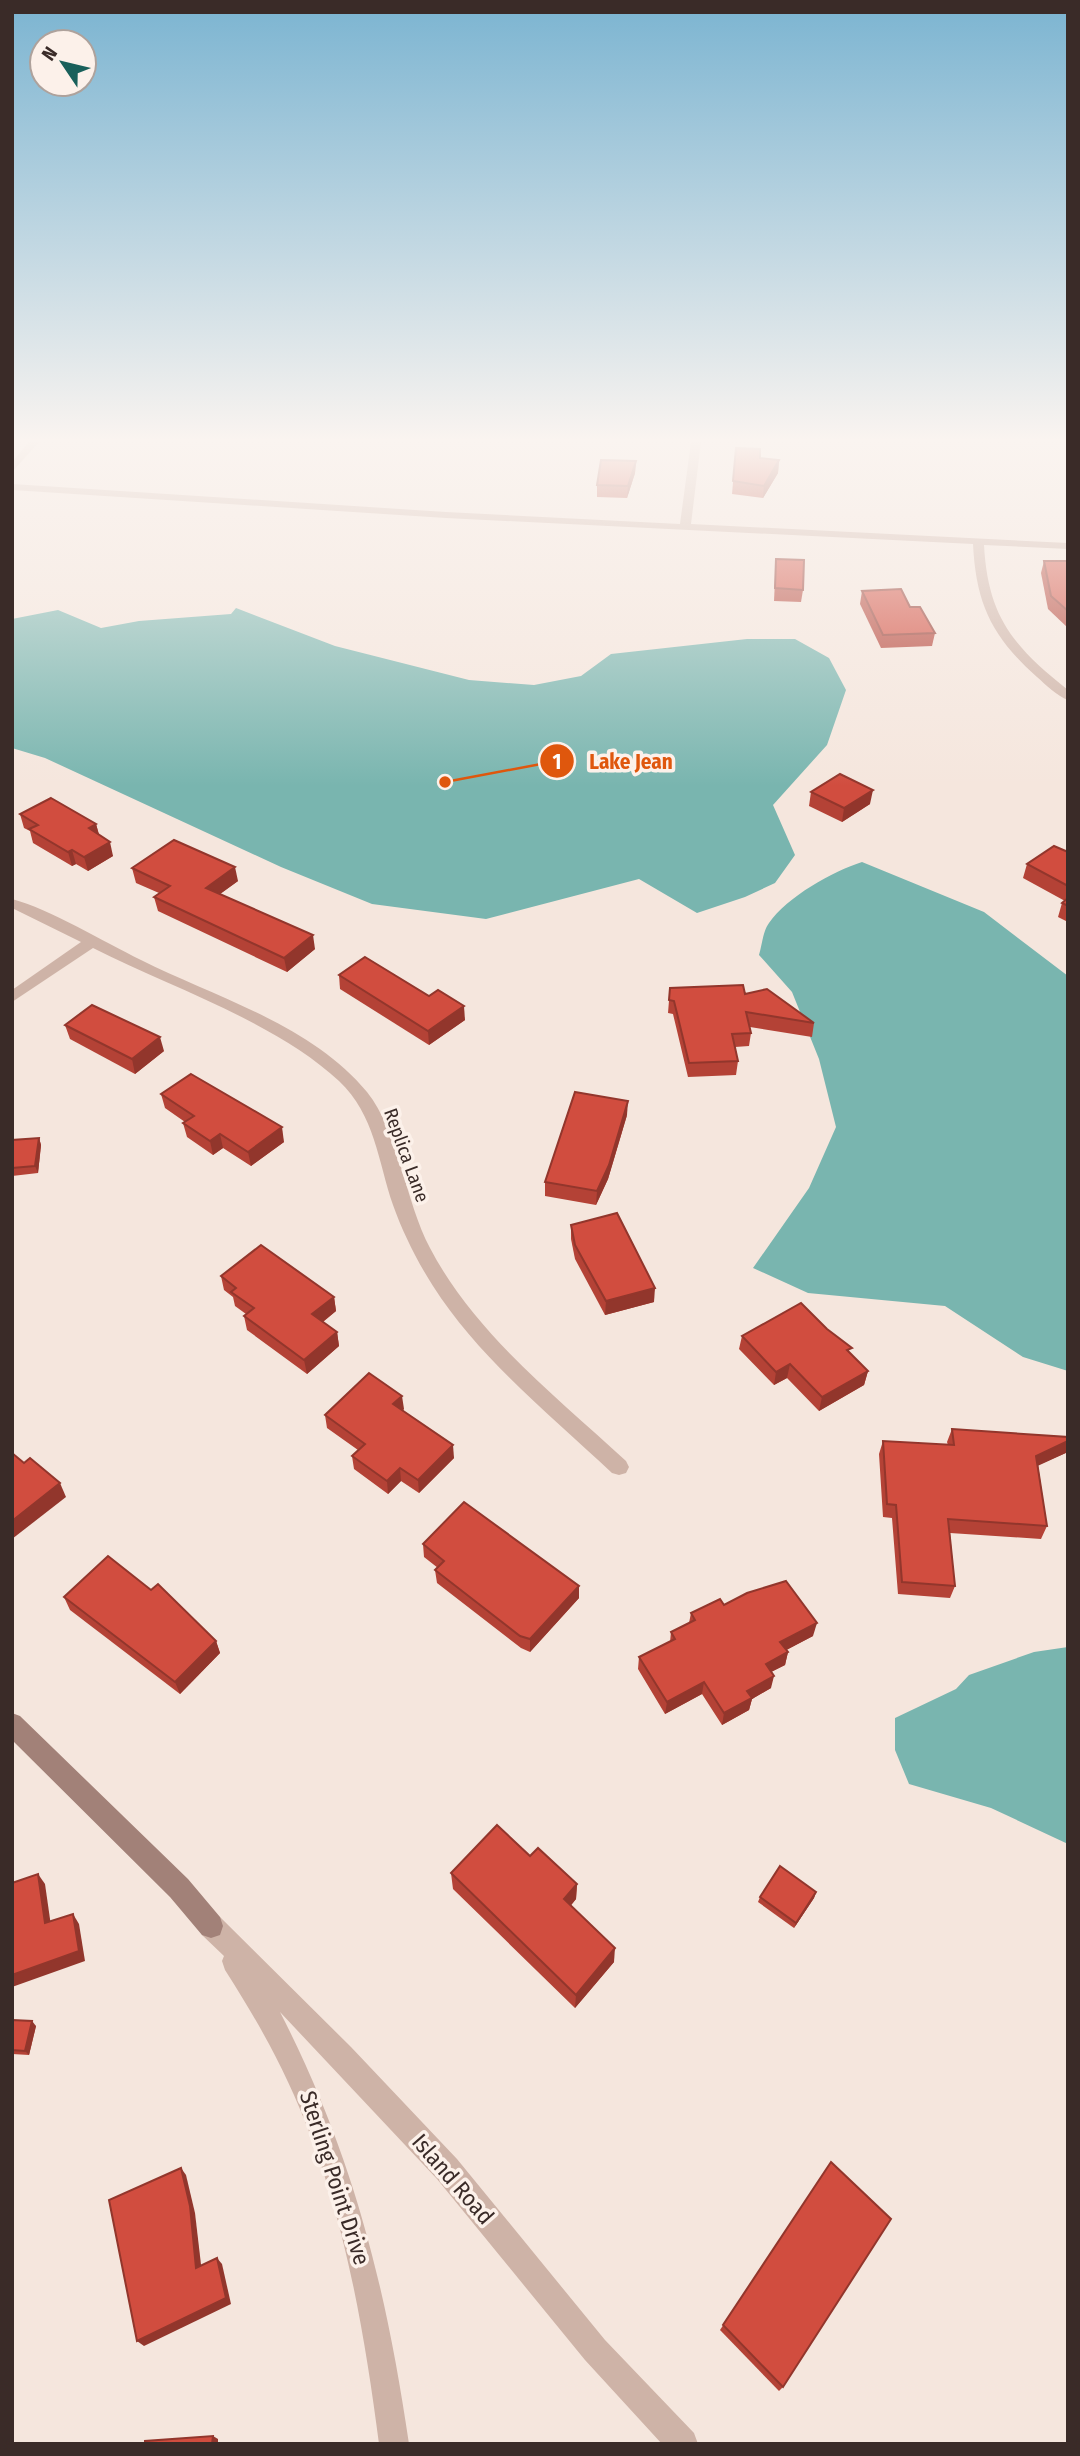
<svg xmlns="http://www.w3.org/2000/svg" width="1080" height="2456" font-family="'Fira Sans Condensed',sans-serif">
  <rect width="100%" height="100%" fill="#f5e6dd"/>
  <g fill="#79b5af">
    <path d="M236 608 335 646 469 680 534 685 581 676 611 654 747 639H795L829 658 846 690 827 745 773 805 795 855 775 883 745 897 697 913 639 879 486 919 372 904 281 867 45 758 12 748V619L58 610 101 628 139 621 231 614Z"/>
    <path d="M862 862 984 912 1068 976V1371L1023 1357 945 1306 808 1293 753 1268 809 1188 836 1127 819 1059 792 992 759 955C762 945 763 931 769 923 787 897 833 871 862 862Z"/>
    <path d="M1068 1647V1844L991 1808 909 1784 895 1750V1718L956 1689 969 1675 1034 1652Z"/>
  </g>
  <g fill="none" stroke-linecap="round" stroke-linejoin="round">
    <g fill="#ceb3a7" fill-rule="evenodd">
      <path d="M29 442H39L12 472V462Z"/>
      <path d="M691 442H701L691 524 1068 543V549L984 545C988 617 1013 646 1068 690V700C1057 696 1046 685 1037 677 992 637 976 604 973 544L446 518 12 490V484L446 512 680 524Z"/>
      <path d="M12 899C50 909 104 942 141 960 217 998 312 1025 367 1092 399 1132 405 1201 430 1248 475 1334 556 1396 626 1461L629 1467 626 1473 619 1475 612 1473C550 1415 479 1358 433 1286 417 1261 403 1233 393 1205 378 1161 375 1115 339 1081 276 1022 170 987 93 948L12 1002V990L81 942 12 908Z"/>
      <path d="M211 1914 220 1917 351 2047 457 2159 605 2340 694 2433 698 2444H662L585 2360 437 2179 280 2012C353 2154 386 2287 409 2444H379C363 2321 341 2195 288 2082 270 2043 248 2006 225 1970L222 1961 224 1956 202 1935 199 1926 202 1917Z"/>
    </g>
    <path fill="#a28178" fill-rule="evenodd" d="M12 1713 20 1716 188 1879 220 1917 223 1926 220 1935 211 1938 202 1935 170 1897 12 1740Z"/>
  </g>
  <g fill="#b44236">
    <path d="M736 448 760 458 779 460 778 473 763 498 732 494Z"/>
    <path d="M636 461 635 473 627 498 597 497V485Z"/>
    <path d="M776 559 803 590 801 602 774 601Z"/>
    <path d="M1044 561H1068V628L1048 609 1041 573Z"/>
    <path d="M862 591 910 607 935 633 932 646 881 648 860 604Z"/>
    <path d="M811 792 870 804 842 822 809 806Z"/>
    <path d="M20 814 96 824 99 835 113 856 88 871 76 864 72 866 33 843 30 831 24 828Z"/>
    <path d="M1068 852V922L1058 917 1062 903 1065 901 1023 878 1027 864Z"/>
    <path d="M132 868 238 881 220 894 315 949 287 972 158 911 154 897 159 893 136 883Z"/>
    <path d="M339 975 465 1020 429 1045 340 989Z"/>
    <path d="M670 988 745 994 814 1023 812 1037 750 1027 751 1033 749 1046 735 1047 738 1061 736 1075 688 1077 673 1014 668 1013Z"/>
    <path d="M65 1025 164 1051 135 1074 70 1039Z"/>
    <path d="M161 1094 284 1142 251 1166 223 1148 213 1155 187 1137 183 1123 185 1122 165 1108Z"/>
    <path d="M627 1115 608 1179 596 1205 545 1196V1182Z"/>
    <path d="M39 1138 41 1145 38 1173 12 1176V1140Z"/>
    <path d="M571 1225 654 1302 605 1315 575 1259 571 1239Z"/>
    <path d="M221 1276 334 1297 336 1311 323 1322 337 1332 339 1346 307 1374 247 1330 244 1316 246 1314 235 1306 233 1297 224 1290Z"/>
    <path d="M742 1336 850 1354 868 1371 864 1385 819 1411 787 1378 774 1385 739 1349Z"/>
    <path d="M404 1409 403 1410 454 1458 419 1493 401 1481 388 1494 354 1469 352 1456 358 1450 327 1428 325 1415Z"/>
    <path d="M952 1429 1068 1437V1452L1038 1465 1047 1526 1041 1539 950 1533 955 1586 950 1598 898 1594 892 1518 883 1517 879 1454 883 1441 948 1445 947 1442Z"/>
    <path d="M423 1544 579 1586V1598L530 1652 521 1648 437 1583 435 1570 438 1568 424 1557Z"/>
    <path d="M64 1597 216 1641 220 1653 180 1694 70 1610Z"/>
    <path d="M724 1605 813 1636 786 1650 788 1652 785 1665 771 1672V1688L752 1699 749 1710 722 1725 702 1694 665 1714 638 1669 639 1657 670 1642 671 1632 689 1623 691 1613Z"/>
    <path d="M530 1856 577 1884 576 1899 571 1905 614 1962 575 2008 453 1889 451 1873Z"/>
    <path d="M816 1892 814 1898 794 1928 758 1902 760 1897Z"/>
    <path d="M12 2020 36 2026 29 2055 12 2054Z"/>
    <path d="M831 2162 783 2387 779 2391 720 2330Z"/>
  </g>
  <g fill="#92362c">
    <path d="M779 460 778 473 763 498 764 486Z"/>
    <path d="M636 461 635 473 627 498 628 486Z"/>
    <path d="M873 790 870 804 842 822 844 808Z"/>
    <path d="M96 824 100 838 89 828Z"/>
    <path d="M110 842 113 856 88 871 84 857Z"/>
    <path d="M72 850 76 864 72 866 68 852Z"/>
    <path d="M235 867 238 881 209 902 206 888Z"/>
    <path d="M313 935 315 949 287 972 284 958Z"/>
    <path d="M464 1006 465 1020 429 1045 428 1031Z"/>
    <path d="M160 1037 164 1051 135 1074 132 1059Z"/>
    <path d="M628 1101 627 1115 608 1179 596 1205 597 1191Z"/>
    <path d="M282 1127 284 1142 251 1166 248 1152Z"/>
    <path d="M220 1134 223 1148 213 1155 210 1141Z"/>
    <path d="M39 1138 41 1145 38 1173 35 1166Z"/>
    <path d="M655 1288 654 1302 605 1315 606 1301Z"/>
    <path d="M334 1297 336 1311 315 1328 312 1314Z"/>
    <path d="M337 1332 339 1346 307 1374 304 1360Z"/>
    <path d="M790 1364 787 1378 774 1385 776 1372Z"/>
    <path d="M868 1371 864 1385 819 1411 822 1397Z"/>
    <path d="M402 1396 404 1409 395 1418 393 1404Z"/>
    <path d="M1068 1441V1452L1031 1469 1036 1456Z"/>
    <path d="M453 1445 454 1458 419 1493 418 1480Z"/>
    <path d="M400 1468 401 1481 388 1494 387 1481Z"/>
    <path d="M60 1483 66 1497 12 1539V1521Z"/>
    <path d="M579 1586V1598L530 1652V1639Z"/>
    <path d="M817 1623 813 1636 777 1655 780 1642Z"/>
    <path d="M216 1641 220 1653 180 1694 175 1682Z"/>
    <path d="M788 1652 785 1665 763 1676 766 1664Z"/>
    <path d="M774 1676 771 1688 752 1699 749 1710 722 1725 724 1713 747 1691Z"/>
    <path d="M704 1682 702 1694 665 1714 667 1702Z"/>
    <path d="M38 1874 45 1884 52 1933 45 1923Z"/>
    <path d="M577 1884 576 1899 564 1914V1899Z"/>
    <path d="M816 1892 814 1898 794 1928 796 1923Z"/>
    <path d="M73 1914 79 1924 85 1961 12 1987V1975Z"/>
    <path d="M615 1948 614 1962 575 2008 576 1995Z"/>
    <path d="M32 2021 36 2026 29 2055 25 2051Z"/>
    <path d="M181 2168 186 2175 195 2213 202 2273 196 2268Z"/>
    <path d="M217 2258 222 2264 231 2304 144 2346 137 2341Z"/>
    <path d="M213 2436 218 2439V2444H212Z"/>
  </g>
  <g fill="#d14d3f" stroke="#92362c" stroke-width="2">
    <path d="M736 448 760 449V458L779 460 764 486 733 481Z"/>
    <path d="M601 460 636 461 628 486 597 485Z"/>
    <path d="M776 559 804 560 803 590 775 588Z"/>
    <path d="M1044 561H1068V611L1051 596Z"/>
    <path d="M901 589 910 607H920L935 633 883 635 862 591Z"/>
    <path d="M840 774 873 790 844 808 811 792Z"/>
    <path d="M51 798 96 824 89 828 110 842 84 857 72 850 68 852 29 829 38 825 20 814Z"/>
    <path d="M174 840 235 867 206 888 313 935 284 958 154 897 170 886 132 868Z"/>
    <path d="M1054 846 1068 852V886L1027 864Z"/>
    <path d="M1068 898V906L1062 903Z"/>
    <path d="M365 957 429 996 438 990 464 1006 428 1031 339 975Z"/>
    <path d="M743 985 745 994 767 989 814 1023 746 1012 751 1033 732 1034 738 1061 689 1063 674 1001 669 1000 670 988Z"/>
    <path d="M92 1005 160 1037 132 1059 65 1025Z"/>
    <path d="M191 1074 282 1127 248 1152 220 1134 210 1141 183 1123 194 1116 161 1094Z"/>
    <path d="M575 1092 628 1101 609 1165 597 1191 545 1182Z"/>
    <path d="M39 1138 35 1166 12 1168V1140Z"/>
    <path d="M617 1213 655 1288 606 1301 575 1245 571 1225Z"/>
    <path d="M261 1245 334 1297 312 1314 337 1332 304 1360 244 1316 254 1308 231 1292 236 1288 221 1276Z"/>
    <path d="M801 1303 827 1329 852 1348 847 1350 868 1371 822 1397 790 1364 776 1372 742 1336Z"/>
    <path d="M369 1373 402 1396 393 1404 453 1445 418 1480 400 1468 387 1481 352 1456 365 1444 325 1415Z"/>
    <path d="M952 1429 1068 1437V1441L1036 1456 1047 1526 948 1519 955 1586 902 1582 896 1505 887 1504 883 1441 954 1445Z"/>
    <path d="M12 1453 24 1463 30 1458 60 1483 12 1521Z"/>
    <path d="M464 1502 579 1586 530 1639 520 1636 435 1570 444 1561 423 1544Z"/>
    <path d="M108 1556 151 1590 158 1584 216 1641 175 1682 64 1597Z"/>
    <path d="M786 1581 817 1623 780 1642 788 1652 766 1664 774 1676 747 1691 752 1698 724 1713 704 1682 667 1702 639 1657 675 1639 671 1632 695 1620 691 1613 720 1599 724 1605 747 1593Z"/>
    <path d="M497 1825 530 1856 538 1848 577 1884 564 1899 615 1948 576 1995 451 1873Z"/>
    <path d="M780 1866 816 1892 796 1923 760 1897Z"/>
    <path d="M38 1874 45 1923 73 1914 79 1951 12 1975V1883Z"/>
    <path d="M12 2020 32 2021 25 2051 12 2050Z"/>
    <path d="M831 2162 891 2219 783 2387 723 2325Z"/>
    <path d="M181 2168 190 2206 196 2268 217 2258 226 2298 137 2341 109 2200Z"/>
    <path d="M213 2436 212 2444H145V2441Z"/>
  </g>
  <linearGradient id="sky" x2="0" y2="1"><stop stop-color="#7bb4d1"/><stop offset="0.56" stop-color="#faf4f0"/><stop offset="1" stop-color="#faf4f0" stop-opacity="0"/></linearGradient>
  <rect width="1080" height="786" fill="url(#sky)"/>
  <g text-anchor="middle" stroke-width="7" stroke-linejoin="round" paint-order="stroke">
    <g font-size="19" fill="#3a2b28" stroke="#fcf1ea">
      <text transform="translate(407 1155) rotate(70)" y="7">Replica Lane</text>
    </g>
    <g font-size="23" fill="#3a2b28" stroke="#fcf1ea">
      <text transform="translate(335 2178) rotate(72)" y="8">Sterling Point Drive</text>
      <text transform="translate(453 2179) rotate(49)" y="8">Island Road</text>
    </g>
  </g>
  <path fill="none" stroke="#df570d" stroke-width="2.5" d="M445 782L557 761"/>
  <g fill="#df570d" stroke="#fcf1ea" stroke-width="2.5">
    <circle cx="445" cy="782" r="7"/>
    <circle cx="557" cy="761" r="18"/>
  </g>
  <g font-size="21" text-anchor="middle" font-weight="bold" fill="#fff">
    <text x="557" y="769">1</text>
  </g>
  <g font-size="21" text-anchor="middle" font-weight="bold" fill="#df570d" stroke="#fcf1ea" stroke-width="7" stroke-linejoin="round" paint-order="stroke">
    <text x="631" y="769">Lake Jean</text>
  </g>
  <rect width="1080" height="2456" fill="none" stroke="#3a2b28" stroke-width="28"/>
  <g transform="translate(63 63) rotate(305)"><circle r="33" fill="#fcf1ea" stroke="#aea29c" stroke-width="2"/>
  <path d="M0-5L12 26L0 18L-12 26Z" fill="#19605b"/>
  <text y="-10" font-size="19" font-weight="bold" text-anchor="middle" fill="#3a2b28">N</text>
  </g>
</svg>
